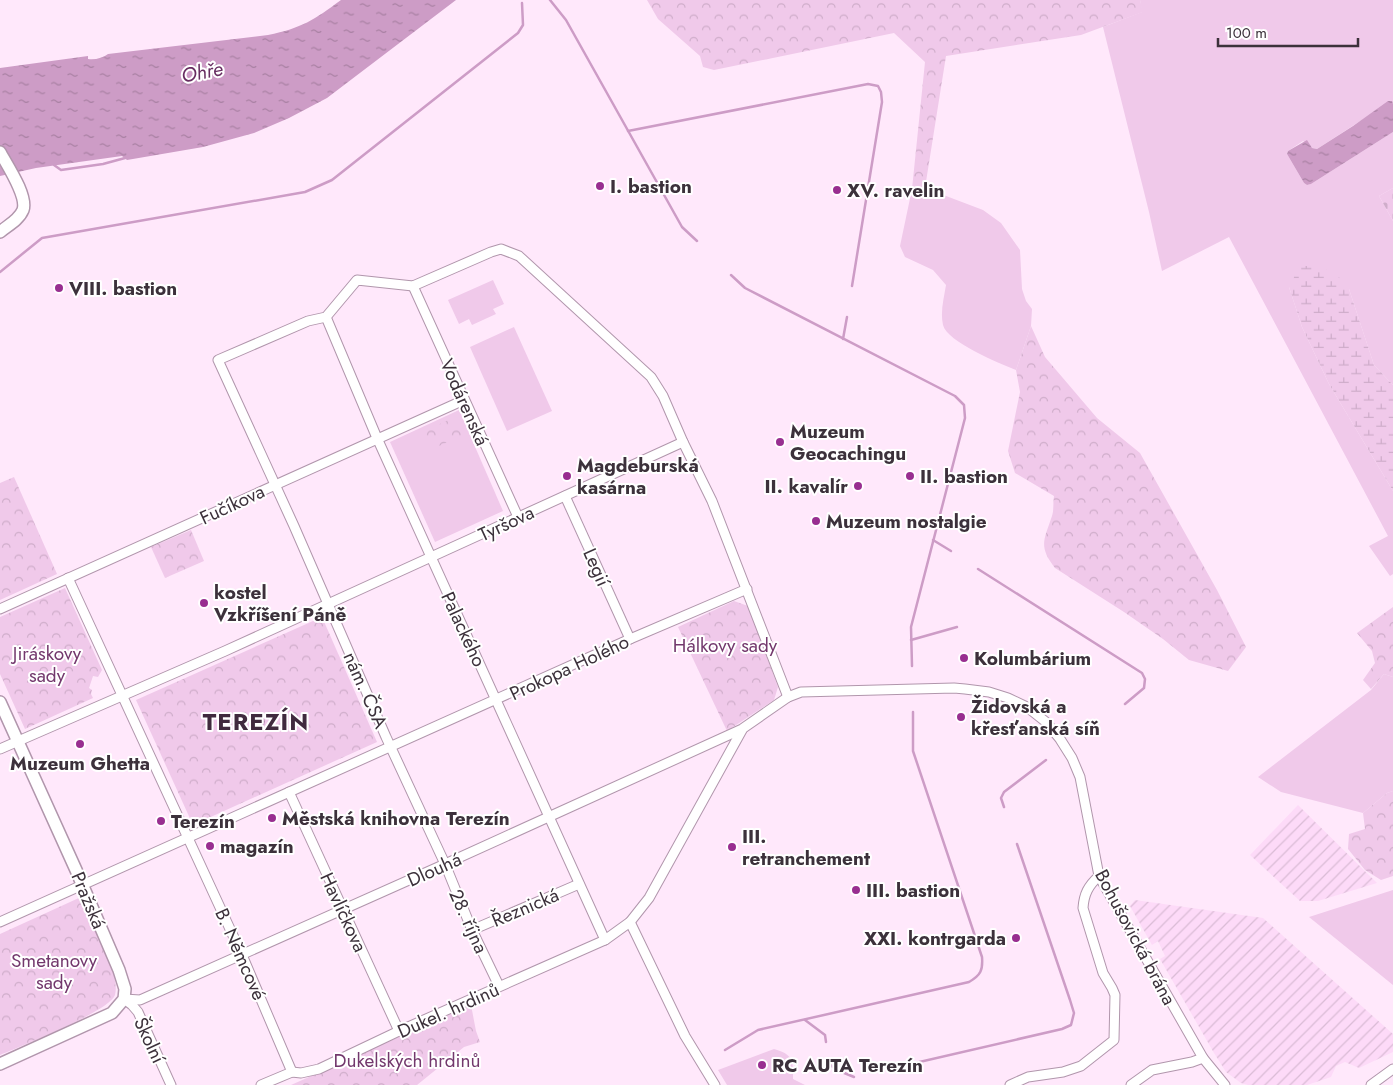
<svg xmlns="http://www.w3.org/2000/svg" width="1393" height="1085" font-family="Jost,sans-serif">
  <defs>
    <pattern id="industrial-furrows" width="10" height="10" patternUnits="userSpaceOnUse" patternTransform="scale(1.25)"><rect width="10" height="10" fill="#fddaf8"/><path d="M-1 1l2-2M0 10L10 0M9 11l2-2" fill="none" stroke="#dabcd6"/></pattern>
    <pattern id="forest-crowns" width="20" height="18" patternUnits="userSpaceOnUse" patternTransform="scale(1.25)"><rect width="20" height="18" fill="#f0c9ea"/><path d="M2 6a3 3 0 1 1 6 0M12 15a3 3 0 1 1 6 0" fill="none" stroke="#cfadca"/></pattern>
    <pattern id="wetland-marsh" width="20" height="14" patternUnits="userSpaceOnUse" patternTransform="scale(1.25)"><rect width="20" height="14" fill="#f0c9ea"/><path d="M1 5h8M5 5V1M11 12h8M15 12V8" fill="none" stroke="#cfadca"/></pattern>
    <pattern id="cemetery-stones" width="16" height="16" patternUnits="userSpaceOnUse" patternTransform="scale(1.25)"><rect width="16" height="16" fill="#f0c9ea"/><path d="M2 7V4a2 2 0 0 1 4 0v3zM10 15v-3a2 2 0 0 1 4 0v3z" fill="#cfadca"/></pattern>
    <pattern id="water-ripples" width="26" height="14" patternUnits="userSpaceOnUse" patternTransform="scale(1.25)"><rect width="26" height="14" fill="#cd9cc6"/><path d="M2 4q2-2 4 0t4 0M15 11q2-2 4 0t4 0" fill="none" stroke="#a880a2"/></pattern>
  </defs>
  <rect width="100%" height="100%" fill="#ffe8fb"/>
  <g fill="url(#industrial-furrows)">
    <path d="M1298 805 1377 883 1318 901H1300L1250 855Z"/>
    <path d="M1135 900 1263 918 1393 1034V1052L1359 1068 1345 1062 1336 1066 1331 1077 1307 1085H1248L1241 1083 1226 1072 1214 1053 1160 959 1165 956 1158 941 1152 945 1130 906Z"/>
  </g>
  <g fill="#f0c9ea">
    <path d="M1140 0H1393V104L1391 101 1317 149 1312 148 1303 141 1288 151 1287 154 1304 183 1307 185 1311 184 1393 132V188L1379 196 1393 221V385L1374 365 1349 289 1289 287 1302 327 1329 384 1393 491V574L1390 576 1369 546 1388 536 1229 237 1162 271 1149 212 1103 27 1142 12Z"/>
    <path d="M925 188 983 210 1001 223 1020 250 1022 289 1026 301 1032 309 1031 326 1016 370C999 363 947 342 943 325 940 312 944 298 946 285L933 270 905 257 900 246 912 189Z"/>
    <path d="M493 280 504 304 493 309 496 314 472 325 469 319 459 324 448 300Z"/>
    <path d="M514 327 552 411 507 431 470 347Z"/>
    <path d="M459 410 503 511 435 542 390 442Z"/>
    <path d="M1384 674 1393 677V791L1387 793 1363 813 1281 792 1258 777 1371 690Z"/>
    <path d="M1393 890V985L1309 917Z"/>
    <path d="M774 1049C794 1055 793 1060 793 1079L805 1085H727L718 1070Z"/>
  </g>
  <g fill="url(#forest-crowns)">
    <path d="M647 0H1140L1143 12 1081 35 946 56 925 188 912 189 925 62 894 33 714 70 703 67 700 56 658 19Z"/>
    <path d="M1031 326 1045 357 1097 418 1140 453 1217 590 1246 647 1228 671 1189 660 1163 639 1124 612 1055 568C1038 546 1044 540 1052 516 1054 510 1053 502 1054 496L1015 473 1008 451 1020 392 1016 370Z"/>
    <path d="M455 417 463 435 428 451 420 433Z"/>
    <path d="M14 477 57 574 0 600V483Z"/>
    <path d="M191 530 204 561 165 578 151 547Z"/>
    <path d="M65 588 102 670 98 677 93 676 89 688 92 690 91 694 93 698 25 729 0 674V617Z"/>
    <path d="M734 601 748 606 778 687 774 700 727 731 678 627Z"/>
    <path d="M1393 607V677L1384 674 1371 689 1363 680 1375 663 1372 651 1357 633Z"/>
    <path d="M322 617 377 742 193 825 136 700Z"/>
    <path d="M1393 791V876L1381 880 1365 870 1348 849 1349 834 1365 829 1363 813 1387 793Z"/>
    <path d="M81 897C91 918 121 973 115 995 110 1011 19 1047 0 1055V934Z"/>
    <path d="M471 1005 476 1031 480 1042 464 1047 417 1085H291Z"/>
  </g>
  <path fill="url(#wetland-marsh)" d="M1300 266H1319L1337 275 1349 289 1374 365 1393 385V491L1329 384 1302 327 1289 287Z"/>
  <path fill="url(#cemetery-stones)" d="M1393 188V221L1379 196Z"/>
  <g fill="url(#water-ripples)">
    <path d="M341 0H456L327 98 289 118 254 133 203 147 127 160 122 156 36 168 0 176V68L88 56V59C95 60 103 58 108 54L268 35C302 28 314 20 341 0Z"/>
    <path d="M1388 101H1392L1393 104V132L1311 184 1307 185 1304 183 1287 154 1288 151 1307 140 1312 148 1317 149 1353 126Z"/>
    <circle cx="257" cy="722" r="8"/>
  </g>
  <g fill="none" stroke-linecap="round" stroke-linejoin="round">
    <g stroke="#cd9cc6" stroke-width="2.5">
      <path d="M550 0 566 20 682 227 697 241"/>
      <path d="M628 131 868 84 878 86 881 92 882 102 852 286"/>
      <path d="M54 165 61 170 103 164 125 158"/>
      <path d="M0 272 42 238 305 192 332 180 518 33 523 25 522 3"/>
      <path d="M731 275 745 288 955 396 964 405 965 418 911 627 912 666"/>
      <path d="M843 339 847 317"/>
      <path d="M933 540 951 551"/>
      <path d="M978 569 1142 673 1145 679 1144 688 1125 704"/>
      <path d="M911 640 957 627"/>
      <path d="M1004 807 1001 798 1004 792 1046 760"/>
      <path d="M805 1020 825 1035 826 1042"/>
      <path d="M725 1050 758 1030 969 982C981 975 983 970 982 957L913 751V712"/>
      <path d="M829 1064 837 1070 854 1077"/>
      <path d="M889 1069 1062 1029 1071 1025 1074 1013 1070 1000 1017 844"/>
    </g>
    <g stroke="#b196ac" stroke-width="11">
      <g id="minor">
        <path d="M413 286 518 517"/>
        <path d="M326 317 377 438 605 940"/>
        <path d="M565 496 630 639"/>
        <path d="M68 578 242 955 292 1072"/>
        <path d="M0 609 464 400"/>
        <path d="M0 749 225 651 683 442"/>
        <path d="M289 792 399 1031"/>
        <path d="M0 922 630 639 747 589"/>
        <path d="M630 922 685 1036 715 1085"/>
        <path d="M472 930 579 884"/>
        <path d="M499 986 472 930 445 864 386 737 294 526 218 360 308 321 326 317 357 280 413 286 491 252 501 249 519 256 651 377 663 396 683 442 712 501 788 697"/>
        <path d="M124 999 140 1000 445 864 742 729 788 697 801 692 954 688 965 689 989 692 1008 698 1027 707 1046 722 1060 739 1072 758 1080 777 1099 876 1203 1058 1225 1085"/>
        <path d="M124 999 132 1005 138 1012 171 1085"/>
        <path d="M261 1085 292 1072 301 1073 319 1069 399 1031 605 940 630 922 649 898 742 730"/>
        <path d="M1010 1085 1028 1077 1063 1072 1081 1066 1114 1040 1115 995 1112 988 1103 973 1083 908C1084 894 1088 886 1099 876"/>
        <path d="M1131 1085 1152 1070 1192 1062 1203 1058"/>
        <path d="M1371 1085 1393 1069"/>
      </g>
    </g>
    <g stroke="#b196ac" stroke-width="14">
      <g id="major">
        <path d="M0 152C7 165 28 196 23 210 19 220 7 226 0 232"/>
        <path d="M0 702 76 870 119 970 125 989 124 999 112 1013 0 1064"/>
      </g>
    </g>
    <use href="#minor" stroke="#fff" stroke-width="9"/>
    <use href="#major" stroke="#fff" stroke-width="11"/>
  </g>
  <g fill="#982e90" stroke="#fff" stroke-width="2">
    <circle cx="600" cy="186" r="5"/>
    <circle cx="837" cy="190" r="5"/>
    <circle cx="59" cy="288" r="5"/>
    <circle cx="780" cy="442" r="5"/>
    <circle cx="567" cy="476" r="5"/>
    <circle cx="910" cy="476" r="5"/>
    <circle cx="858" cy="486" r="5"/>
    <circle cx="816" cy="521" r="5"/>
    <circle cx="204" cy="603" r="5"/>
    <circle cx="964" cy="658" r="5"/>
    <circle cx="961" cy="717" r="5"/>
    <circle cx="80" cy="744" r="5"/>
    <circle cx="272" cy="818" r="5"/>
    <circle cx="161" cy="821" r="5"/>
    <circle cx="210" cy="846" r="5"/>
    <circle cx="732" cy="847" r="5"/>
    <circle cx="856" cy="890" r="5"/>
    <circle cx="1016" cy="938" r="5"/>
    <circle cx="762" cy="1065" r="5"/>
  </g>
  <g text-anchor="middle" stroke-width="4" stroke-linejoin="round" paint-order="stroke">
    <g font-size="19" font-weight="bold" fill="#3c313b" stroke="#fff" text-anchor="start">
      <text x="610" y="193">I. bastion</text>
      <text x="847" y="197">XV. ravelin</text>
      <text x="69" y="295">VIII. bastion</text>
      <text x="790" y="438">Muzeum<tspan x="790" dy="22">Geocachingu</tspan></text>
      <text x="577" y="472">Magdeburská<tspan x="577" dy="22">kasárna</tspan></text>
      <text x="920" y="483">II. bastion</text>
      <text x="848" y="493" text-anchor="end">II. kavalír</text>
      <text x="826" y="528">Muzeum nostalgie</text>
      <text x="214" y="599">kostel<tspan x="214" dy="22">Vzkříšení Páně</tspan></text>
      <text x="974" y="665">Kolumbárium</text>
      <text x="971" y="713">Židovská a<tspan x="971" dy="22">křesťanská síň</tspan></text>
      <text x="80" y="770" text-anchor="middle">Muzeum Ghetta</text>
      <text x="282" y="825">Městská knihovna Terezín</text>
      <text x="171" y="828">Terezín</text>
      <text x="742" y="843">III.<tspan x="742" dy="22">retranchement</tspan></text>
      <text x="220" y="853">magazín</text>
      <text x="866" y="897">III. bastion</text>
      <text x="1006" y="945" text-anchor="end">XXI. kontrgarda</text>
      <text x="772" y="1072">RC AUTA Terezín</text>
    </g>
    <g font-size="19" fill="#3c313b" stroke="#fff">
      <text transform="translate(465 402) rotate(66)" y="7">Vodárenská</text>
      <text transform="translate(232 504) rotate(-25)" y="7">Fučíkova</text>
      <text transform="translate(506 523) rotate(-25)" y="7">Tyršova</text>
      <text transform="translate(597 567) rotate(66)" y="7">Legií</text>
      <text transform="translate(464 629) rotate(65)" y="7">Palackého</text>
      <text transform="translate(569 667) rotate(-25)" y="7">Prokopa Holého</text>
      <text transform="translate(366 690) rotate(66)" y="7">nám. ČSA</text>
      <text transform="translate(434 869) rotate(-24)" y="7">Dlouhá</text>
      <text transform="translate(89 900) rotate(67)" y="7">Pražská</text>
      <text transform="translate(525 907) rotate(-23)" y="7">Řeznická</text>
      <text transform="translate(344 912) rotate(65)" y="7">Havlíčkova</text>
      <text transform="translate(469 921) rotate(66)" y="7">28. října</text>
      <text transform="translate(1136 937) rotate(62)" y="7">Bohušovická brána</text>
      <text transform="translate(241 954) rotate(66)" y="7">B. Němcové</text>
      <text transform="translate(448 1010) rotate(-24)" y="7">Dukel. hrdinů</text>
      <text transform="translate(150 1040) rotate(65)" y="7">Školní</text>
    </g>
    <g font-size="19" fill="#73386d" stroke="#fff">
      <text x="725" y="652">Hálkovy sady</text>
      <text x="47" y="660">Jiráskovy<tspan x="47" dy="22">sady</tspan></text>
      <text x="54" y="967">Smetanovy<tspan x="54" dy="22">sady</tspan></text>
      <text x="407" y="1067">Dukelských hrdinů</text>
    </g>
    <g font-size="20" font-style="italic" fill="#672d61" stroke="#fff">
      <text transform="translate(202 72) rotate(-11)" y="7">Ohře</text>
    </g>
    <g font-size="24" font-weight="bold" letter-spacing="1" fill="#402a3e" stroke="#fff">
      <text x="256" y="730">TEREZÍN</text>
    </g>
  </g>
  <path d="M1218 38v8h140v-8" fill="none" stroke="#3c313b" stroke-width="2.5"/>
  <text x="1226" y="38" font-size="15" fill="#3c313b" stroke="#ffffff" stroke-width="4" paint-order="stroke">100 m</text>
</svg>
